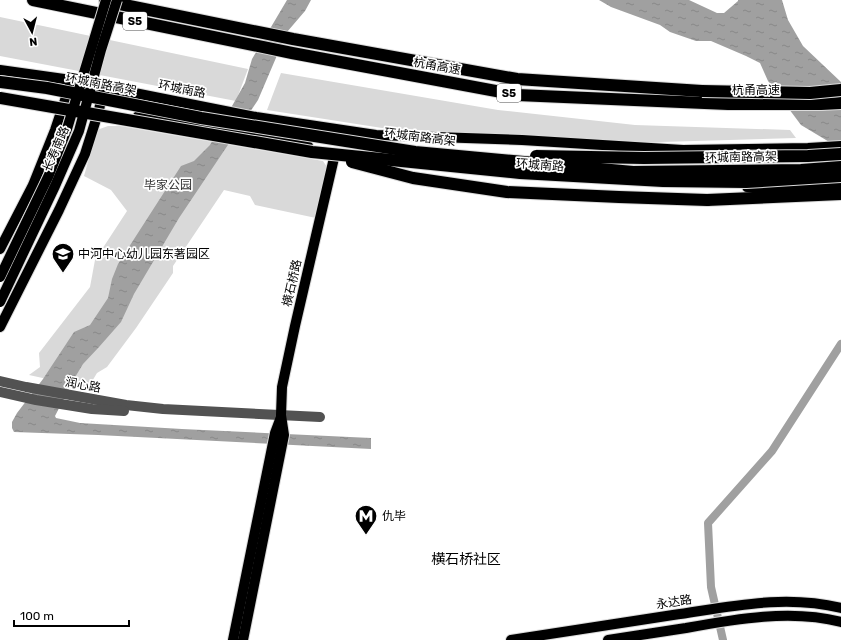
<svg xmlns="http://www.w3.org/2000/svg" width="841" height="640" font-family="Rubik,'Noto Sans SC',sans-serif">
  <defs>
    <pattern id="water-ripples" width="26" height="14" patternUnits="userSpaceOnUse"><rect width="26" height="14" fill="#a0a0a0"/><path d="M2 4q2-2 4 0t4 0M15 11q2-2 4 0t4 0" fill="none" stroke="#888"/></pattern>
  </defs>
  <rect width="100%" height="100%" fill="#fff"/>
  <g fill="#d9d9d9">
    <path d="M0 17 248 69 236 101 0 56Z"/>
    <path d="M281 73 498 110 635 125 790 130 796 138 626 143 477 133 395 130 267 110Z"/>
    <path d="M108 126H120L323 161 327 167 316 218 255 205 250 196 224 190 173 266V273L136 328 107 367 97 373 88 388 29 375 40 367 39 353 90 287 95 260 127 211 111 190 84 176 97 130Z"/>
  </g>
  <g fill="url(#water-ripples)">
    <path d="M287 0H311L305 11 287 32 258 100 179 218 134 294 121 322 99 347 83 364 74 379 55 416 56 418 80 423 182 429 371 438V449L98 435 14 432 12 428V422L17 413 43 379 74 332 90 325 108 298 112 279 118 264 181 166 194 161 210 145 245 83 252 59Z"/>
    <path d="M599 0H689L717 13H724L738 1V0H782L788 20 803 46 841 82V149L801 125 768 81 760 63 746 56 711 41H696L670 32 660 25 611 7Z"/>
  </g>
  <g fill="none" stroke-linecap="round" stroke-linejoin="round">
    <path stroke="#a0a0a0" stroke-width="8" d="M723 640 711 587 708 523 772 451 841 344"/>
    <g stroke="#dbdbdb" stroke-width="12">
      <g id="major">
        <path d="M0 70 64 79 256 117 376 135 522 140 683 150 808 148 841 146"/>
        <path d="M138 116 241 132 308 146"/>
        <path d="M747 187 776 188 841 184"/>
        <path d="M0 249 33 185 55 130 70 85"/>
        <path d="M0 327 59 210 85 154 99 110 103 91"/>
        <path d="M233 640 275 433 281 417"/>
        <path d="M243 640 284 435 281 415 282 387 295 326 334 158"/>
        <path d="M511 640C565 632 619 623 673 615 729 607 784 594 841 608"/>
        <path d="M608 640C634 636 660 632 686 628 735 619 792 609 841 622"/>
      </g>
    </g>
    <g stroke="#dbdbdb" stroke-width="14">
      <g id="highway">
        <path d="M33 0 292 53 517 95 728 104H821L841 103"/>
        <path d="M105 1 293 39 517 79 702 91"/>
        <path d="M707 200 841 194"/>
      </g>
    </g>
    <g stroke="#525252" stroke-width="10">
      <path d="M0 381 26 387 126 405 163 409 320 417"/>
      <path d="M0 392 36 400 92 409 124 411"/>
    </g>
    <use href="#major" stroke="#000" stroke-width="10"/>
    <use href="#highway" stroke="#000" stroke-width="12"/>
    <g stroke="#dbdbdb" stroke-width="12" stroke-linecap="butt">
      <g id="major-bridge">
        <path d="M0 277 49 175 67 129 106 0"/>
        <path d="M0 302 55 186 79 131 101 50 117 0"/>
      </g>
    </g>
    <g stroke="#dbdbdb" stroke-width="14" stroke-linecap="butt">
      <g id="highway-bridge">
        <path d="M0 82 47 88 201 118 415 152 633 172 801 170 841 167"/>
        <path d="M702 91 810 93 841 90"/>
        <path d="M0 98 312 152 520 173 663 181 746 182 841 176"/>
        <path d="M536 156 644 158 808 156 841 154"/>
        <path d="M352 162 413 178 507 192 619 197 707 200"/>
      </g>
    </g>
    <use href="#major-bridge" stroke="#000" stroke-width="10"/>
    <use href="#highway-bridge" stroke="#000" stroke-width="12"/>
  </g>
  <defs>
    <g id="school-pin" transform="scale(1.15)"><path d="M0 17L-7.5 6A9.5 9.5 0 1 1 7.5 6Z" fill="#000" stroke="#fff"/><path d="M0-5L7-2L0 1L-7-2ZM-4 1L0 2.5L4 1V4Q0 6-4 4Z" fill="#fff"/></g>
    <g id="metro-pin" transform="scale(1.15)"><path d="M0 17L-7.5 6A9.5 9.5 0 1 1 7.5 6Z" fill="#000" stroke="#fff"/><path d="M-5.5 5V-5H-3L0 0L3-5H5.5V5H3V-.5L0 4L-3-.5V5Z" fill="#fff"/></g>
  </defs>
  <g fill-rule="evenodd">
    <use href="#school-pin" x="63" y="254"/>
    <use href="#metro-pin" x="366" y="516"/>
  </g>
  <g text-anchor="middle" stroke-width="3.5" stroke-linejoin="round" paint-order="stroke">
    <g fill="#fff" stroke="#4c4c4c" stroke-width="1">
      <rect x="123" y="12" width="24" height="18" rx="3"/>
      <rect x="497" y="84" width="24" height="18" rx="3"/>
    </g>
    <g font-size="11" font-weight="bold" fill="#000">
      <text x="135" y="25">S5</text>
      <text x="509" y="97">S5</text>
    </g>
    <g font-size="12" fill="#000" stroke="#fff">
      <text transform="translate(437 66) rotate(10)" y="4">杭甬高速</text>
      <text transform="translate(101 84) rotate(11)" y="4">环城南路高架</text>
      <text transform="translate(182 89) rotate(11)" y="4">环城南路</text>
      <text x="756" y="94">杭甬高速</text>
      <text transform="translate(420 137) rotate(7)" y="4">环城南路高架</text>
      <text transform="translate(56 149) rotate(-67)" y="4">长寿南路</text>
      <text transform="translate(741 157) rotate(-1)" y="4">环城南路高架</text>
      <text transform="translate(540 165) rotate(4)" y="4">环城南路</text>
      <text transform="translate(292 283) rotate(-77)" y="4">横石桥路</text>
      <text transform="translate(83 385) rotate(10)" y="4">润心路</text>
      <text transform="translate(674 602) rotate(-9)" y="4">永达路</text>
    </g>
    <g font-size="12" fill="#303030" stroke="#fff">
      <text x="168" y="189">毕家公园</text>
    </g>
    <g font-size="12" fill="#000" stroke="#fff" text-anchor="start">
      <text x="78" y="258">中河中心幼儿园东著园区</text>
      <text x="382" y="520">仇毕</text>
    </g>
    <g font-size="14" fill="#000" stroke="#fff">
      <text x="466" y="564">横石桥社区</text>
    </g>
  </g>
  <g transform="translate(32 32) rotate(173)" stroke="#ffffff" stroke-width="3" paint-order="stroke">
  <path d="M0-3L7 15L0 10L-7 15Z" fill="#000000"/>
  <text y="-6" font-size="11" font-weight="bold" text-anchor="middle" fill="#000000">N</text>
  </g>
  <path d="M14 620v6h115v-6" fill="none" stroke="#000000" stroke-width="2"/>
  <text x="20" y="620" font-size="12" fill="#000000" stroke="#ffffff" stroke-width="3" paint-order="stroke">100 m</text>
</svg>
